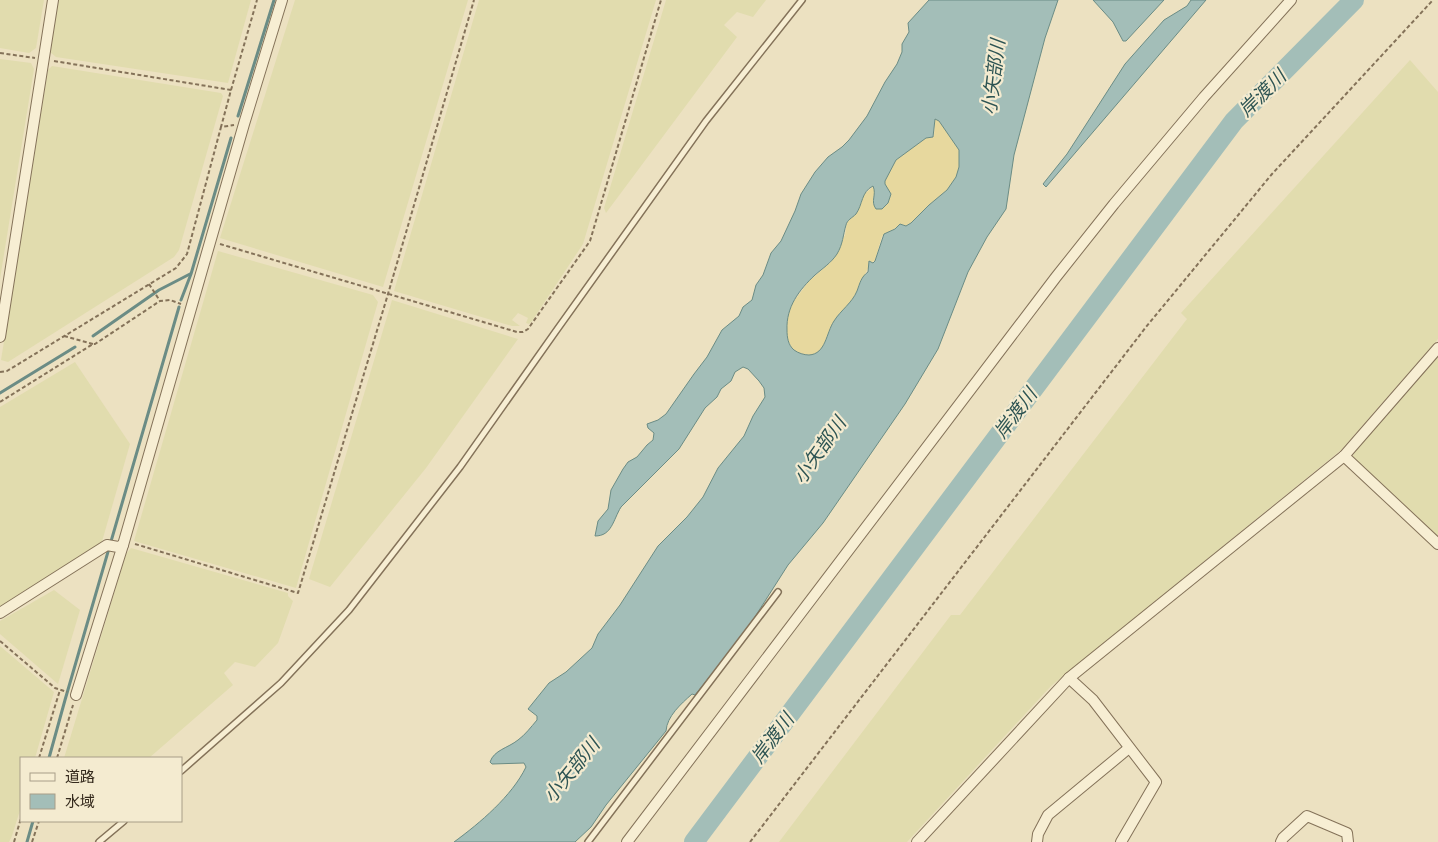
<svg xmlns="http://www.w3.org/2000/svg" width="1438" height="842" font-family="Lora,'Noto Sans JP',serif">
  <rect width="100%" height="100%" fill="#ece1c1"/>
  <g fill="#e1dcae">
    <path d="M0 0H44L36 48 29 53 0 48Z"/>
    <path d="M58 0H251L228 83 56 57 50 52Z"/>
    <path d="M295 0H468L383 287 220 238Z"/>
    <path d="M479 0H656L583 244 532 321 529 324 526 323 528 318 518 313 512 320 520 326H512L394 291Z"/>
    <path d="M666 0H766L753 17 737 12 724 25 737 37 606 213 604 208Z"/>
    <path d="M0 59 31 63 34 69 0 279Z"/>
    <path d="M1410 60 1438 92V339L1341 450 1051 686 907 842H779L951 615H960L1187 319 1181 313Z"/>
    <path d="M52 66 221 93 223 96 179 250 174 257 8 362 1 360 48 70Z"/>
    <path d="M218 251 373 295 378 302 296 588 134 541Z"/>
    <path d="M392 300 518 339 426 468 330 587 309 579Z"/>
    <path d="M1438 357V536L1353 457 1354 452Z"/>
    <path d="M75 362 130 444 101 545 0 608V407Z"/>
    <path d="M131 548 288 593V596L293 601 278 643 255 667 235 662 224 673 233 685 149 758H64L126 554Z"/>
    <path d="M54 590 80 610 58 684 0 634V621Z"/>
    <path d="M0 646 54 692 35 758H21V807L12 836 9 842H0Z"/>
  </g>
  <path fill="#e7d89e" d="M935 119 939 121 959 150V167L956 177 947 190 929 205 911 223 906 226 902 224 882 236 875 261 871 262 853 299 834 321 823 347 817 353 810 355 803 354 794 351 791 347 787 337 786 321 791 305 809 281 830 263 845 235 847 222 858 210 863 195 873 187 875 190 873 199 874 206 888 203 891 194 885 184V180L896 160 926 138 934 136Z"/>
  <g fill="#a3beb8" stroke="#6b8c85" fill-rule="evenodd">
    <path d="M929 0H1058L1045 38 1014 155 1006 209 987 237 968 272 938 349 905 404 823 523 788 565 744 634 695 695 692 694C681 704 667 716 666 731L606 805 591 827 575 842H454C480 823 512 796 526 767L524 763 492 764 490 762C494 750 508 748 518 740 525 735 531 727 537 720V716L528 709 549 683 566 672 592 648 598 634 620 605 658 546 687 517 703 497 718 468 744 436 753 416 765 397 764 388 759 381 748 369 743 367 735 372 731 381 721 389 717 397 705 408 679 449 621 507C613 520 612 536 595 536L598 521 608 509 611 490 623 469 628 462 637 457 647 445 653 440 654 433 648 428 647 424 658 420 666 414 694 374 707 357 722 330 739 316 743 307 752 300 756 285 763 275 771 253 781 241 795 211 801 194 815 172 828 157 842 147 849 140 867 116 885 82 897 64 902 52V44L909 32 908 23ZM935 119 939 121 959 150V167L956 177 947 190 929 205 911 223 906 226 900 224 895 229 884 234 875 261 873 263 869 261 868 272C861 277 860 283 857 291 852 303 841 310 834 321 826 333 826 354 809 355 804 355 798 353 794 350 788 345 787 337 787 330 786 307 799 290 815 275 823 268 831 263 837 254 843 244 843 235 846 225 847 220 852 218 856 214 863 204 861 192 873 186 877 195 870 201 876 209H882L888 203 891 194 885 184V181L896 160 926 138 933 137Z"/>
    <path d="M1093 0H1164L1126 41H1123L1113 22Z"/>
    <path d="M1191 0H1206L1046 187 1043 184 1067 154 1125 64 1164 20 1187 6Z"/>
  </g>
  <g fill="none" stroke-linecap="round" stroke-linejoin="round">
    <g stroke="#6b8c85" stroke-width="3">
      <path d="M238 116 274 0"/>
      <path d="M181 300 191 274 231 138"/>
      <path d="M93 336 159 290 190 274"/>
      <path d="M0 393 75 347"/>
      <path d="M49 758 65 700 179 307"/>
      <path d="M27 842 33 821"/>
    </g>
    <path stroke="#a3beb8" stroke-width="20" d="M694 842 1234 121 1354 0"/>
    <g stroke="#847259" stroke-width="8">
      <g id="service">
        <path d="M181 771 281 683 349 610 460 467 556 331 706 121 802 0"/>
        <path d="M99 842 124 821"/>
        <path d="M588 842 778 592"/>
      </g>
    </g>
    <g stroke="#847259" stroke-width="12">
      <g id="minor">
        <path d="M0 337 53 0"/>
        <path d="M1344 456 1438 544"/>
        <path d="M0 613 107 545 118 547 123 545"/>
        <path d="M1069 678 1093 700 1156 782 1121 842"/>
        <path d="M76 695 123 545 244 124 282 0"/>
        <path d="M627 842 1056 277 1114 204 1204 97 1291 0"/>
        <path d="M917 842 1069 678 1344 456 1438 348"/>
        <path d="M1037 842 1038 834 1048 815 1129 748"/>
        <path d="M1281 842 1283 838 1307 816 1347 833 1348 842"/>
      </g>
    </g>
    <g stroke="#847259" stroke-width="2" stroke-dasharray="4 2.5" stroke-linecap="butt">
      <path d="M0 53 35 58"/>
      <path d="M54 61 231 90 221 127"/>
      <path d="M231 90 257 0"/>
      <path d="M220 244 517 332H523L528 329 590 241 661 0"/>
      <path d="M149 284 160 301"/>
      <path d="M64 336 93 344"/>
      <path d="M0 372 7 371 176 268 187 254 221 127 234 125"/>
      <path d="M0 402 93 344H95L160 301 170 300 181 304"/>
      <path d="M135 544 298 593 388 294 474 0"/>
      <path d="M0 641 55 688 67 692"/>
      <path d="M39 758 60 690"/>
      <path d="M57 758 73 705"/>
      <path d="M14 842 21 818"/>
      <path d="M32 842 39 821"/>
      <path d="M750 842 1146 327 1272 174 1433 0"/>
    </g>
    <use href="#service" stroke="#f7eed3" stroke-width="5"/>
    <use href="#minor" stroke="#f7eed3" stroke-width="10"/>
  </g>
  <g text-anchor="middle" stroke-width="4.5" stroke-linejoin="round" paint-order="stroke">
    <g font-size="19" font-style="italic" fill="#2d5453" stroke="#f4ebd0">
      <text transform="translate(993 77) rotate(-83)" y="7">小矢部川</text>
      <text transform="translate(1262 93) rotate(-45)" y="7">岸渡川</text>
      <text transform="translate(1015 413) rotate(-53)" y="7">岸渡川</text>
      <text transform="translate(819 450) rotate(-55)" y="7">小矢部川</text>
      <text transform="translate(772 738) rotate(-53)" y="7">岸渡川</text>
      <text transform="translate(571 770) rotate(-51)" y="7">小矢部川</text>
    </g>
  </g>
  <rect x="20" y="757" width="162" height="65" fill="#f4ebd0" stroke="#a89e88"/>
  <rect x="30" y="773" width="25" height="8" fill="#f7eed3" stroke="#a89e88"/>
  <text x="65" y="782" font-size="15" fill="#352a1d">道路</text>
  <rect x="30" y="794" width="25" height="15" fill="#a3beb8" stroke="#a89e88"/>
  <text x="65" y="807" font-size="15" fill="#352a1d">水域</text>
</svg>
